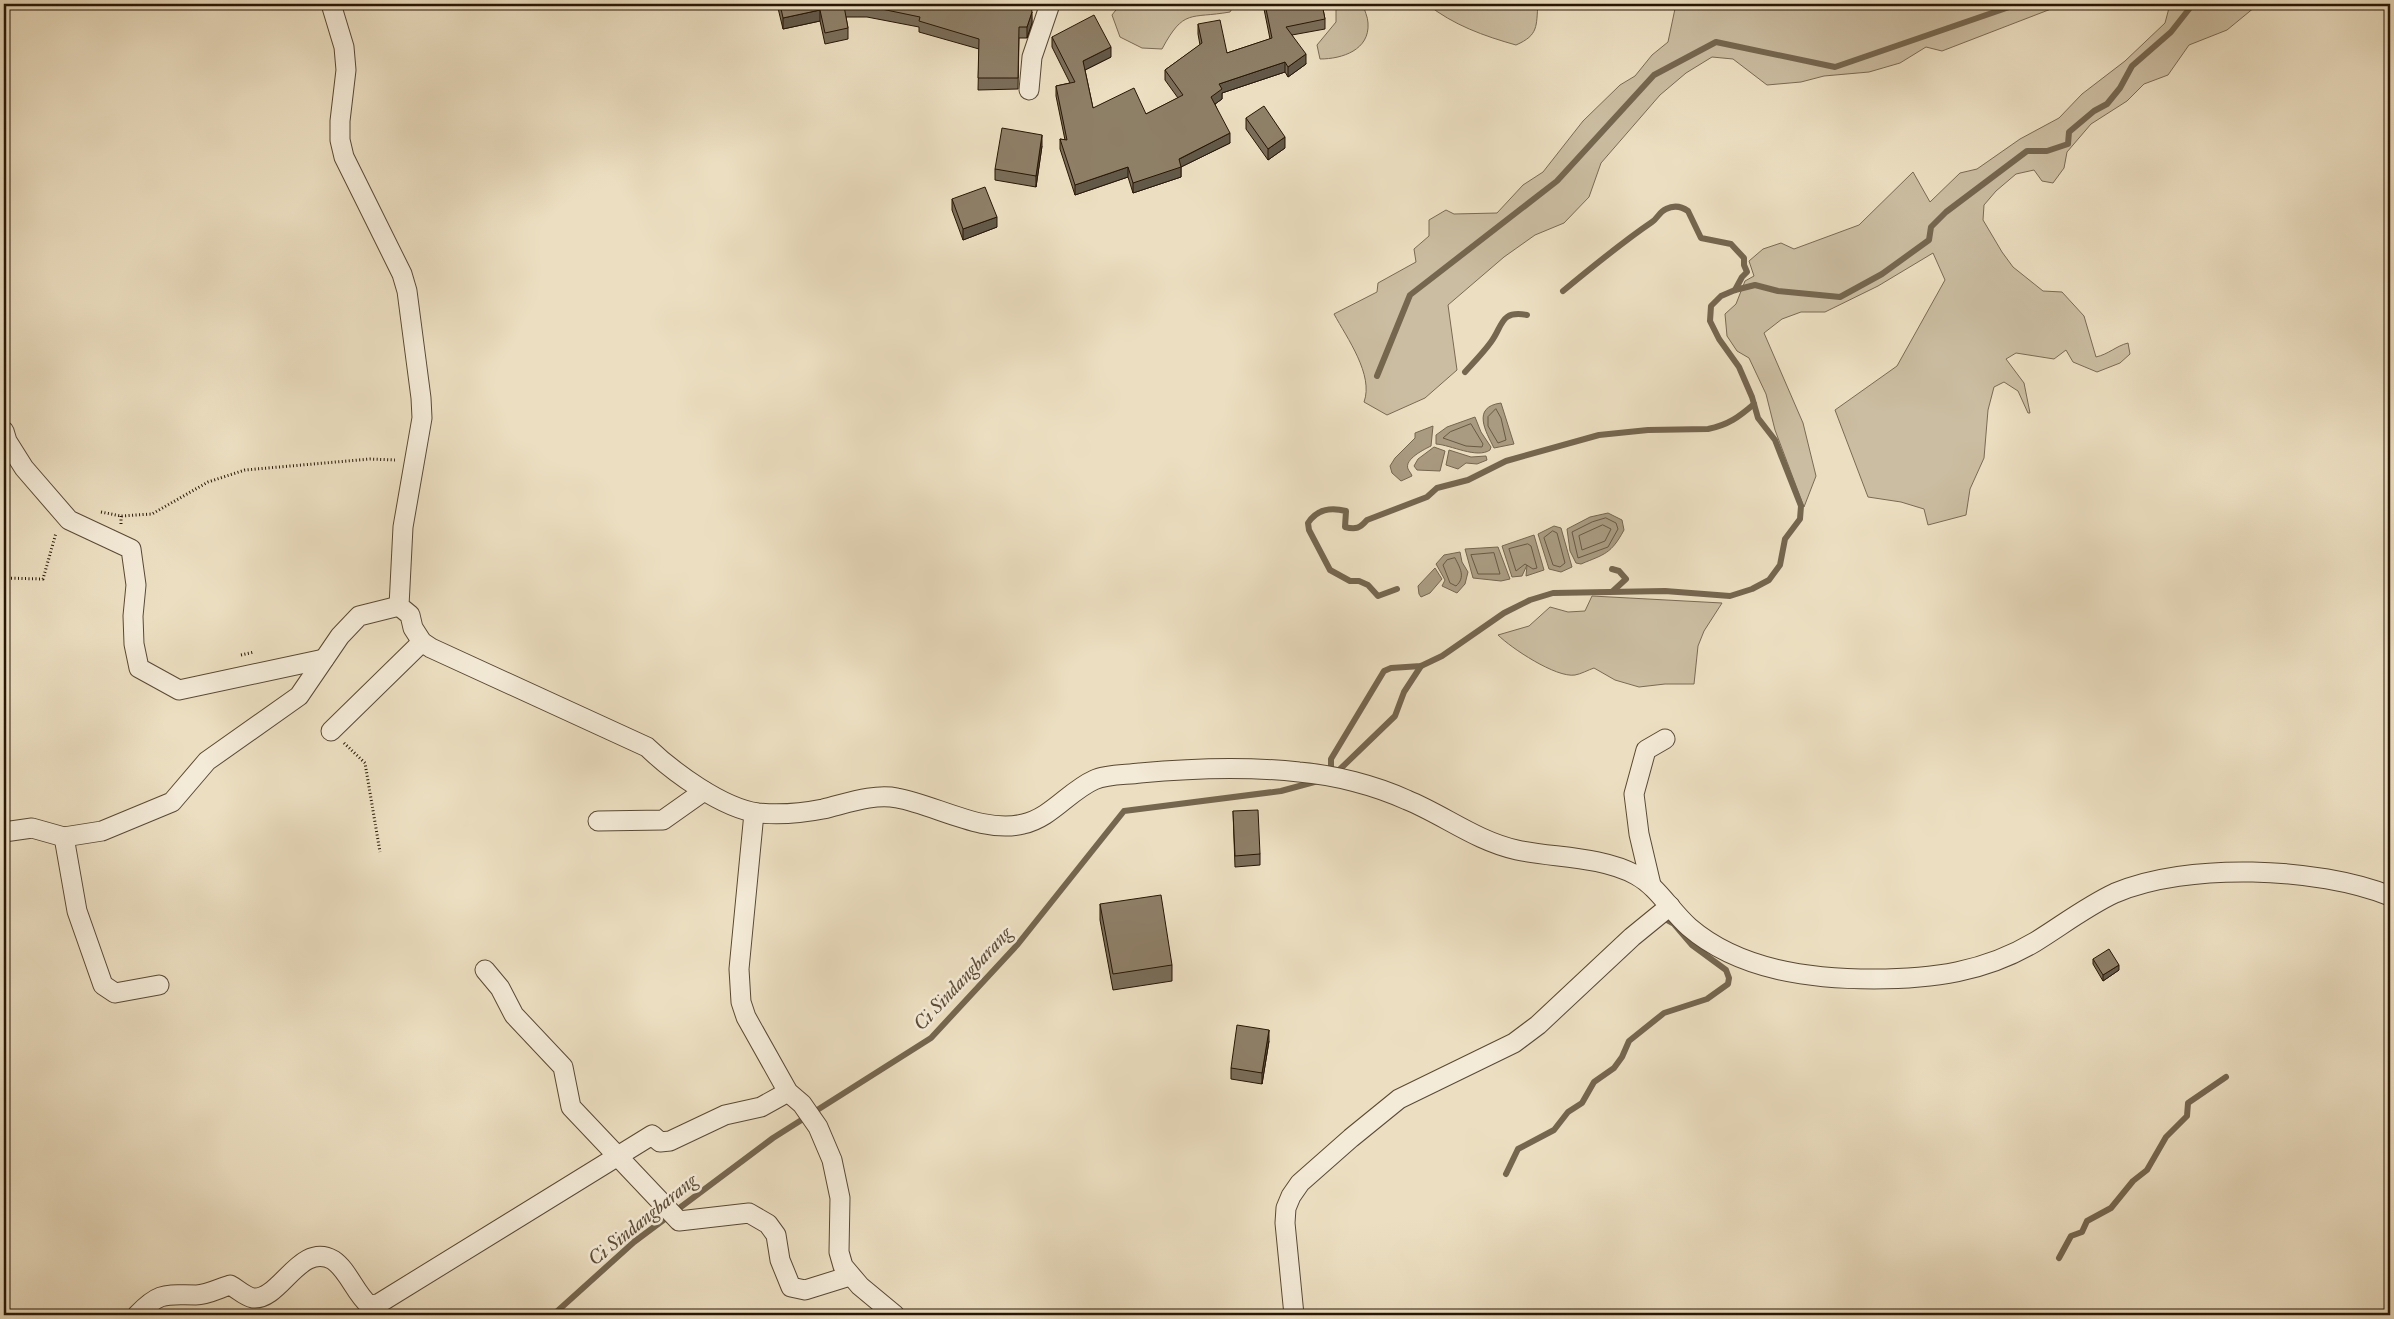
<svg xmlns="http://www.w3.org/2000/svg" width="2394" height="1319" font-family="'IM FELL Double Pica',serif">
  <rect width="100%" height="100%" fill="#ecdfc1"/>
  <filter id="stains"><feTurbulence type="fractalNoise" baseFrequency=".004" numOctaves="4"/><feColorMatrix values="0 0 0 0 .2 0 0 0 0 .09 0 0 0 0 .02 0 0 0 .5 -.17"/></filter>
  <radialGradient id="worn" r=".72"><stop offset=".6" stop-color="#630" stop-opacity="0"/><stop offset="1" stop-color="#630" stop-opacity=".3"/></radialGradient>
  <g fill="#cbbda1" stroke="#7a6a53">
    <path d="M1137 4H1235L1230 12C1190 19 1184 8 1162 49L1142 48 1120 37 1112 15 1119 6Z"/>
    <path d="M1336 4H1363C1364 10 1368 17 1368 23 1370 50 1342 59 1320 59L1317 45 1336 22Z"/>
    <path d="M1427 4H1538C1536 26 1539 35 1516 45 1484 36 1453 25 1427 4Z"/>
    <path d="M1676 4H2064L1942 51 1926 47 1900 63 1869 72 1824 76 1801 82 1767 85 1733 59 1712 57 1686 73 1660 95 1601 163 1589 197 1564 223 1535 235 1504 257 1448 305 1457 370 1425 398 1387 415 1364 402C1374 375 1347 338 1334 314L1377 292 1378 283 1416 262 1414 249 1429 236V220L1446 210 1454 214 1497 213 1523 185 1543 172 1583 121 1620 85 1635 76 1652 55 1668 42Z"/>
    <path d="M2168 4H2256L2255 7 2227 30 2189 45 2168 75 2144 84 2127 101 2091 124 2067 152 2064 168 2053 183 2042 181 2034 170 2016 174 1996 191 1984 205 1983 220 2002 252 2013 267 2043 291 2062 292 2084 316 2096 357C2109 354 2116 346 2128 343L2130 354 2120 363 2097 372 2073 362 2066 350 2054 359 2016 353 2006 359 2024 383 2030 413H2028L2018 391 2004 382 1994 387 1988 410 1984 458 1970 489 1966 515 1928 525 1924 509 1901 502 1868 497 1835 410 1897 366 1945 280 1933 253 1878 286 1825 312H1801L1782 319 1764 333 1803 423 1816 476 1804 507 1775 430 1766 394 1749 358 1737 351 1727 336 1725 314 1736 304 1745 281 1754 276 1749 261 1763 249 1781 243 1794 249 1859 225 1913 172 1930 202 1960 173 1977 169 2020 139 2059 118 2082 94 2125 61 2165 23 2169 8Z"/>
    <path d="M1592 596 1722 603 1704 631 1698 646 1694 684H1665L1639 687 1615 680 1594 668C1588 670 1581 674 1575 675 1556 678 1511 648 1498 635L1529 626 1550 607 1568 612 1585 611Z"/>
  </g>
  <g fill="#a99b81" stroke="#75664f">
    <path d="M1501 403 1514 444 1494 448C1486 432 1471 407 1501 403Z"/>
    <path d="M1475 417 1481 432 1491 447 1490 450C1477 459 1451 445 1436 444V435L1447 427Z"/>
    <path d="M1433 426 1431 446C1425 449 1404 459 1408 469 1409 471 1411 473 1412 476L1401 481 1392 473 1390 466 1395 458 1415 438V433Z"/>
    <path d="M1434 447 1445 451 1440 471 1417 470 1414 466 1418 459Z"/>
    <path d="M1449 450 1471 457 1486 456 1487 460 1477 464 1466 463 1458 469 1446 465Z"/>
    <path d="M1608 513 1622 520 1624 530C1611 554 1605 554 1581 564L1576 563 1570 551 1567 529 1590 517Z"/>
    <path d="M1554 526 1561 528 1572 567 1561 572 1549 569 1538 534Z"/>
    <path d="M1534 535 1544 570 1526 576 1527 565 1522 576 1512 577 1502 546Z"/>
    <path d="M1498 547 1510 579 1501 581 1473 578 1465 549Z"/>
    <path d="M1460 552 1462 562 1468 572 1465 584 1457 593 1442 586 1445 580 1436 564 1444 555Z"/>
    <path d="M1435 568 1442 579 1430 593 1421 597 1419 594 1418 586Z"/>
  </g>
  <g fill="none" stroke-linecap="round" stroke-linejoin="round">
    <g stroke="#685943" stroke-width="1">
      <path d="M1496 409 1501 418 1506 440 1498 443 1488 426V417Z"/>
      <path d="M1471 424 1483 444 1482 447 1466 446 1443 438 1450 432Z"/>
      <path d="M1606 518 1616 523 1618 529 1608 547 1578 558 1572 532 1592 522Z"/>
      <path d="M1603 525 1611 529 1605 541 1582 550 1579 536Z"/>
      <path d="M1553 531 1557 533 1565 563 1560 567 1553 565 1544 538Z"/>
      <path d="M1528 544 1531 546 1537 568 1533 569 1525 564 1516 571 1509 549Z"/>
      <path d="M1494 553 1500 574H1478L1471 555Z"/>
      <path d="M1455 558C1460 568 1466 577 1456 586L1450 583 1443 565 1447 560Z"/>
    </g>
    <g stroke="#75664f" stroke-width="6">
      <path d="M1563 291C1592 267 1621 243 1652 222 1658 218 1659 212 1666 209 1674 205 1681 206 1688 211L1701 238 1731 244 1744 258V265L1747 272 1742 277 1735 290"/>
      <path d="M1465 372C1474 362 1483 353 1491 342 1503 326 1500 310 1527 315"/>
      <path d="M1377 376 1410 295 1557 181 1654 75 1716 42 1835 67 2018 4"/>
      <path d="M1612 569 1619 571 1626 579 1613 591"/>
      <path d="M1397 589 1378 596 1368 585 1359 581H1350L1330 570 1309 530 1308 523C1317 509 1330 507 1346 511L1345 527C1356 530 1360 528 1367 520L1427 497 1437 488 1468 480 1506 461 1599 435 1648 430 1708 429C1728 425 1739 417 1754 404"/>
      <path d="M1331 773V759L1384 671 1391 668 1421 666 1442 656 1504 613 1530 600 1553 593 1665 591 1730 596 1752 589 1769 580 1780 565 1785 539 1800 519 1801 506 1775 440 1758 418 1752 397 1739 367 1719 339 1710 321 1711 306 1721 296 1735 290 1755 285 1778 291 1840 297 1882 274 1929 240 1931 227 1946 212 2027 151H2047L2068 144 2069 132 2094 111 2107 104 2120 88 2132 66 2171 32 2193 4"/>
      <path d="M1336 773 1395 716 1404 692 1421 666"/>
      <path d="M1506 1174 1518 1149 1554 1130 1568 1112 1582 1103 1594 1082 1614 1068 1622 1057 1629 1041 1664 1013 1707 999 1728 984 1729 978 1726 970 1692 945 1674 924 1665 919"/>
      <path d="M2059 1258 2071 1236 2082 1232 2087 1221 2111 1208 2133 1181 2147 1170 2166 1137 2187 1116 2188 1103 2226 1077"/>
      <path d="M553 1315 634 1242 773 1138 931 1038 1018 944 1124 811 1281 791 1318 781"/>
    </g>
    <g stroke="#594934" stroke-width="21">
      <g id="minor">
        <path d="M331 4 344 47 346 70 340 121V140L344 157 402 274 407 291 421 398 422 418 403 527 399 606 410 615 413 628 422 642 431 648 647 747C673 772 722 808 758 813 779 815 803 813 823 809 845 804 874 793 897 798 936 805 983 834 1023 824 1051 818 1069 791 1094 780 1107 774 1126 775 1140 773 1193 768 1245 766 1299 772 1334 775 1374 785 1407 800 1444 815 1476 841 1517 850 1555 858 1600 856 1636 875 1658 887 1670 910 1689 927 1739 970 1810 979 1874 979 1932 979 1985 972 2035 942 2061 926 2087 906 2115 893 2187 862 2318 867 2390 896"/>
        <path d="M1029 90 1032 57 1050 4"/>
        <path d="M4 431 7 441 24 468 69 520 131 549 136 585 133 616 134 644 139 668 179 690 324 659"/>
        <path d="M331 731 422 642"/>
        <path d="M754 813 739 969 741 1002 746 1017 788 1092 802 1104 818 1127 832 1160 840 1198 839 1252 843 1266 860 1286 895 1315"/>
        <path d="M598 821 663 820 704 791"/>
        <path d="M4 832 32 828 64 837"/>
        <path d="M1651 885 1639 834 1634 794 1646 750 1665 739"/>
        <path d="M485 970 500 988 514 1015 563 1067 571 1107 679 1221 749 1213 768 1224 776 1235 780 1260 791 1287 805 1290 850 1276"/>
        <path d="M159 985 115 993 103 985 77 911 64 837 102 831 172 802 207 761 299 696 340 636 359 616 399 606"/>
        <path d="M137 1315C160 1291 166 1295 196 1295 207 1295 220 1288 230 1285 238 1289 244 1296 253 1298 280 1301 300 1241 333 1260 348 1270 355 1293 369 1305L378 1304 652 1135 660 1142 670 1141 725 1115 761 1107 788 1092"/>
        <path d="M1294 1315 1285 1223 1286 1208 1291 1196 1300 1183 1351 1138 1399 1099 1514 1043 1538 1025 1632 937 1670 906"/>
      </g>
    </g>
    <g stroke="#281705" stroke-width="3" stroke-dasharray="1 2.5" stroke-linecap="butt">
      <path d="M101 512 121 516 152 514 208 482 245 470 370 459 395 460"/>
      <path d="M121 524V516"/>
      <path d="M4 578 43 579 56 533"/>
      <path d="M241 655 254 652"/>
      <path d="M344 743 365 763 380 852"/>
    </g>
    <use href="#minor" stroke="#f3ead7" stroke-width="19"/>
  </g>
  <g fill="#7a6d59" stroke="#281705">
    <path d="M777 4H1031L1032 23 1027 38H1019L1018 89 978 90 979 49 919 32V27L867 17H846L848 28V39L825 44 820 21 783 29Z"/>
    <path d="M1263 4H1322L1325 19V29L1292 35 1306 64 1288 77 1285 72 1222 93V99L1215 104 1230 143 1181 167V177L1133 193 1128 177 1075 195 1060 149V139L1065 140 1056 96V86L1070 83 1052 47V37L1111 57 1085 70 1093 108 1146 114 1178 98 1165 80V70L1200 45 1198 34V24L1227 53 1270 39Z"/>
    <path d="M1246 118 1285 148 1268 160 1246 129Z"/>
    <path d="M1042 146 1036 187 995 180V169Z"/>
    <path d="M952 199 997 227 963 240 952 210Z"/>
    <path d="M1233 811 1260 854V865L1235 867Z"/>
    <path d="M1100 904 1172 965V981L1113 990 1100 920Z"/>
    <path d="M2093 959 2119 970 2103 981 2093 964Z"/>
    <path d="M1269 1041 1262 1084 1231 1079V1068Z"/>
  </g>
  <g fill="#635948" stroke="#281705">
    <path d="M1387 4H1401L1387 9Z"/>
    <path d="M820 10V21L783 29V18Z"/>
    <path d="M1032 12V23L1027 38V27Z"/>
    <path d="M1111 47V57L1083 71V61Z"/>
    <path d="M1306 54V64L1288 77V67Z"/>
    <path d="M1285 62V72L1222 93V99L1211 107V97L1219 84Z"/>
    <path d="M1230 133V143L1181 167V177L1133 193V183Z"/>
    <path d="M1042 135V146L1036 187V176Z"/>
    <path d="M1285 137V148L1268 160V149Z"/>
    <path d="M1128 167V177L1075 195V185Z"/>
    <path d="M997 217V227L963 240V229Z"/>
    <path d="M2119 965V970L2103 981V975Z"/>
    <path d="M1269 1030V1041L1262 1084V1073Z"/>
  </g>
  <g fill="#8e7f67" stroke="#281705">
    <path d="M780 4H1031L1032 12 1027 27H1019L1018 78H978L979 39 919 21 920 17 867 6H844L848 28 825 33 820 10 783 18Z"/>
    <path d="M1265 4H1322L1325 19 1286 27 1306 54 1288 67 1285 62 1219 84 1222 89 1211 97 1230 133 1179 159 1181 167 1133 183 1128 167 1075 185 1060 139 1067 140 1056 86 1075 82 1052 37 1094 15 1111 47 1083 61 1093 108 1134 88 1146 114 1183 95 1165 70 1202 43 1198 24 1220 20 1227 53 1272 38Z"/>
    <path d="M1264 106 1285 137 1268 149 1246 118Z"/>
    <path d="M1002 128 1042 135 1036 176 995 169Z"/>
    <path d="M985 187 997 217 963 229 952 199Z"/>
    <path d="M1258 810 1260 854 1235 856 1233 811Z"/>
    <path d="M1161 895 1172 965 1113 974 1100 904Z"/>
    <path d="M2109 949 2119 965 2103 975 2093 959Z"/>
    <path d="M1237 1025 1269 1030 1262 1073 1231 1068Z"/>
  </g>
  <g text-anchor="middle" stroke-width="5" stroke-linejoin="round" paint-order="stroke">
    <g font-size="20" font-style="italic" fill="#5c4c37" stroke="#f3ead7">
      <text transform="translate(962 978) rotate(-47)" y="7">Ci Sindangbarang</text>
      <text transform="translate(642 1219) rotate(-39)" y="7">Ci Sindangbarang</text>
    </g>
  </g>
  <rect width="2394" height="1319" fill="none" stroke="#ecdfc1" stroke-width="20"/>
  <rect x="5" y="5" width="2384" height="1309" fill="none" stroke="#281705" stroke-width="2.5"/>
  <rect x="10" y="10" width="2374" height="1299" fill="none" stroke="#281705"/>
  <rect width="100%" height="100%" filter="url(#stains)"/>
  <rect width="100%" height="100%" fill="url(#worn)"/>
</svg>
